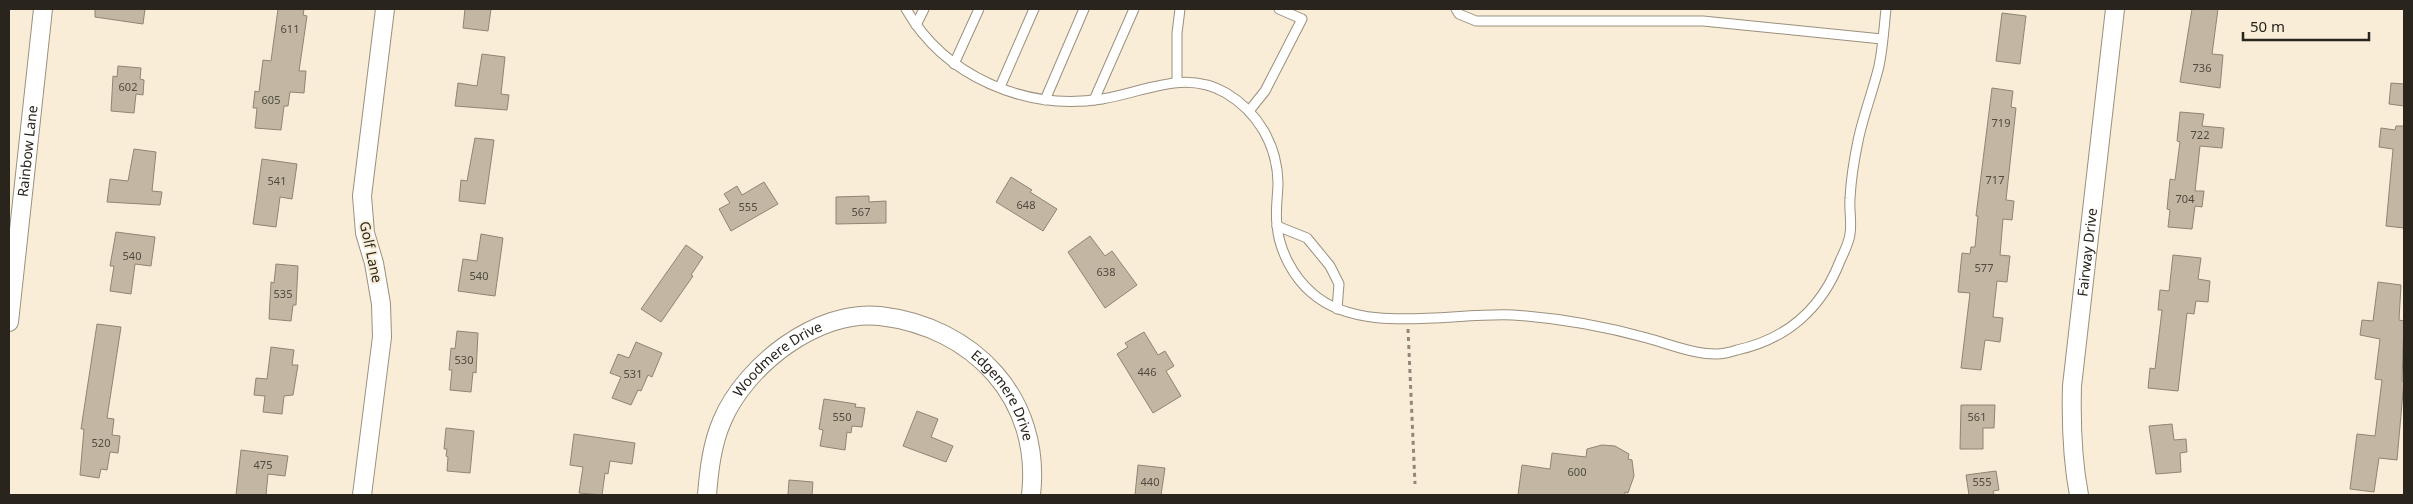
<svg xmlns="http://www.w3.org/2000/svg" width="2413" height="504" font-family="'Noto Sans',sans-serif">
  <rect width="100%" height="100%" fill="#f9edd8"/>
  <g fill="#c3b7a4" stroke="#908572">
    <path d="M95 9H145L143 24 95 17Z"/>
    <path d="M278 9H304L303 15 307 16 299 71H306L304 93 290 92 288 106H284L281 130 255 128 257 108H253L255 91 259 92 263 60 271 61Z"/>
    <path d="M465 9H491L488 31 463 28Z"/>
    <path d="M2192 9H2218L2212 54 2223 55 2220 88 2180 82Z"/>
    <path d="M2002 13 2026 16 2020 64 1996 61Z"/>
    <path d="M482 54 505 57 501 94 509 95 507 110 455 106 458 83 477 86Z"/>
    <path d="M118 66 141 68 140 79 144 80 143 95 136 94 134 113 111 111 113 76 117 77Z"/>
    <path d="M2391 83 2404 84V106L2389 104Z"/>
    <path d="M1992 88 2013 91 2011 107 2016 108 2006 200 2014 201 2012 220 2003 219 2000 255 2010 256 2007 282 1997 281 1993 317 2003 318 2000 342 1985 340 1981 370 1961 368 1970 293 1958 292 1962 253 1970 254 1971 247H1975L1978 216H1976Z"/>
    <path d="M2180 112 2204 114 2202 126 2224 128 2222 148 2200 146 2195 191H2204L2202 207 2195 206 2192 229 2168 227 2170 210 2167 209 2170 179 2175 180 2180 142 2177 141Z"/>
    <path d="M2396 126H2404V228L2386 226 2393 149 2379 147 2381 128 2395 130Z"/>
    <path d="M475 138 494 140 485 204 459 201 461 180 467 181Z"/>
    <path d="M134 149 156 152 152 191 162 192 160 205 107 202 110 179 128 181Z"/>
    <path d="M262 159 297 164 292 199 280 197 276 227 253 224Z"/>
    <path d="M1011 177 1032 190 1030 192 1057 209 1043 231 996 202Z"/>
    <path d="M764 182 778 204 731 231 719 209 730 203 724 194 737 186 742 195Z"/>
    <path d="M869 196V202L886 201V223L836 224V197Z"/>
    <path d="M116 232 155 237 151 266 135 264 131 294 110 291 114 266H110Z"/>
    <path d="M481 234 503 238 495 296 458 291 463 259 477 261Z"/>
    <path d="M1090 236 1105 256 1112 251 1137 285 1105 308 1068 252Z"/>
    <path d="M686 245 703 257 691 275 693 276 661 322 641 309Z"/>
    <path d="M2173 255 2201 258 2198 279 2210 281 2208 302 2196 301 2194 314 2187 313 2178 391 2148 388 2150 368 2155 369 2162 310H2158L2160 290 2169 291Z"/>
    <path d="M276 264 298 266 296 305H293L291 321 269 319 271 282 274 283Z"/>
    <path d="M2378 282 2401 285 2399 320 2404 321 2402 381H2404L2397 460 2379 458 2374 492 2350 489 2357 434 2375 436 2382 380 2375 379 2380 339 2360 335 2362 320 2373 321Z"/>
    <path d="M97 324 121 327 107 418 114 419 112 435 120 436 118 453 110 452 107 470 101 469 99 478 80 475 84 429H81Z"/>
    <path d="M457 331 478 333 476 373 473 372 471 392 450 390 452 370H449L451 348 455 349Z"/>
    <path d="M1144 332 1158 355 1165 351 1174 366 1166 371 1181 396 1153 413 1117 354 1128 347 1125 343Z"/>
    <path d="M636 342 662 353 652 377 648 375 641 391 638 390 631 405 612 398 621 377 610 373 618 354 629 358Z"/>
    <path d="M271 347 294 350 292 365H298L293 395 284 396 282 414 263 412 265 396 254 395 256 378 267 379Z"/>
    <path d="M824 399 856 404 855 407 865 408 862 427 852 426 851 433 847 432 845 450 820 446 823 430 819 429Z"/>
    <path d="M1961 405H1995L1994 428H1983V449H1960Z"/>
    <path d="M917 411 938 419 931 437 953 446 946 462 903 446Z"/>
    <path d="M2172 424 2174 440 2186 439 2187 452 2180 453 2181 472 2156 474 2149 426Z"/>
    <path d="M446 428 474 431 470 473 447 471 448 457 446 456 447 449H444Z"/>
    <path d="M574 434 635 443 632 464 610 461 608 474 605 473 602 495 579 493 583 467 570 465Z"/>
    <path d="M1602 445 1615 446 1629 454 1628 459 1632 460 1634 476 1628 493 1625 492V495H1518L1522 465 1550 469 1552 453 1586 457 1587 449Z"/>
    <path d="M241 450 288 456 285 476 268 474 266 495H236Z"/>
    <path d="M1138 465 1165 468 1161 495H1135Z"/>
    <path d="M1996 471 1999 490 1993 491 1994 495H1969L1966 475Z"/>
    <path d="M789 480 813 482 812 495H788Z"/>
  </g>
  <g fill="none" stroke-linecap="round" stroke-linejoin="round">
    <g stroke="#9b907d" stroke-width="11">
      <g id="lane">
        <path d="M906 9C945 77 1026 111 1102 99 1145 92 1184 69 1226 93 1258 112 1277 145 1278 182 1278 196 1275 210 1277 225 1279 250 1293 277 1312 293 1360 336 1452 312 1513 315 1559 318 1603 326 1647 338 1669 344 1693 354 1716 354 1723 354 1731 352 1737 350 1787 339 1822 308 1840 261 1844 252 1849 243 1850 234 1852 222 1849 210 1850 198 1851 180 1854 160 1858 141 1863 116 1873 91 1879 66 1883 47 1884 27 1886 9"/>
        <path d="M1456 9 1459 14 1476 21H1703L1882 39"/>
        <path d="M916 25 924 9"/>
        <path d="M954 64 979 9"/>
        <path d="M1177 82V33L1180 9"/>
        <path d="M1000 87 1034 9"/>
        <path d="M1045 100 1084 9"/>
        <path d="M1094 100 1134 9"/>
        <path d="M1249 111 1265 91 1302 19 1279 9"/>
        <path d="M1277 226 1307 238 1330 266 1339 284 1337 309"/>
      </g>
    </g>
    <g stroke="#9b907d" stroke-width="20">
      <g id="street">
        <path id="s1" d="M9 322 43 9"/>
        <path d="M362 495 382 337 381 304 374 263 365 233 362 196 385 9"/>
        <path id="s2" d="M707 495C709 470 712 444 722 421 745 366 817 309 880 316 974 327 1042 399 1031 495"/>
        <path id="s3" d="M2079 495C2072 458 2071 423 2072 386L2115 9"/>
      </g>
    </g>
    <path stroke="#90887a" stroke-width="3" stroke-dasharray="4 4" stroke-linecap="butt" d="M1408 329 1415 484"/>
    <use href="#lane" stroke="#fff" stroke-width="9"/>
    <use href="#street" stroke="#fff" stroke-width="18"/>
  </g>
  <g text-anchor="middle" stroke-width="4" stroke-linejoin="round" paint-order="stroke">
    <g font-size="11" fill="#504a3f">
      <text x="290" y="33">611</text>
      <text x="2202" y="72">736</text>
      <text x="128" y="91">602</text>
      <text x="271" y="104">605</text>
      <text x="2001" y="127">719</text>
      <text x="2200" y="139">722</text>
      <text x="1995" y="184">717</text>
      <text x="277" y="185">541</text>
      <text x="2185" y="203">704</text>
      <text x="1026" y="209">648</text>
      <text x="748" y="211">555</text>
      <text x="861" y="216">567</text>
      <text x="132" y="260">540</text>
      <text x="1984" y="272">577</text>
      <text x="1106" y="276">638</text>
      <text x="479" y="280">540</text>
      <text x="283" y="298">535</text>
      <text x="464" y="364">530</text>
      <text x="1147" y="376">446</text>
      <text x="633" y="378">531</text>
      <text x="842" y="421">550</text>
      <text x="1977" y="421">561</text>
      <text x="101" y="447">520</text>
      <text x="263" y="469">475</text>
      <text x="1577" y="476">600</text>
      <text x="1150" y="486">440</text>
      <text x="1982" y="486">555</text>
    </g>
    <g font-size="14" fill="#29251d" stroke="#f9edd8">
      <text dy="5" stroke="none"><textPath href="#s1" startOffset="172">Rainbow Lane</textPath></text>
      <text transform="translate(371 252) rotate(78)" y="5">Golf Lane</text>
      <text dy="5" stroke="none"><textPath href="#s3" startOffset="244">Fairway Drive</textPath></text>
      <text dy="5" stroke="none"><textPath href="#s2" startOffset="161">Woodmere Drive</textPath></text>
      <text dy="5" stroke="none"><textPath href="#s2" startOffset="431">Edgemere Drive</textPath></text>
    </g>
  </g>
  <rect width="2413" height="504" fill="none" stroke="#29251d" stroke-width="20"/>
  <path d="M2243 32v8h126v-8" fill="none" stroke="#29251d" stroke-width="2.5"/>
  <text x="2250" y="32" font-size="15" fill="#29251d" stroke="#f9edd8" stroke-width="4" paint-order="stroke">50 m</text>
</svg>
